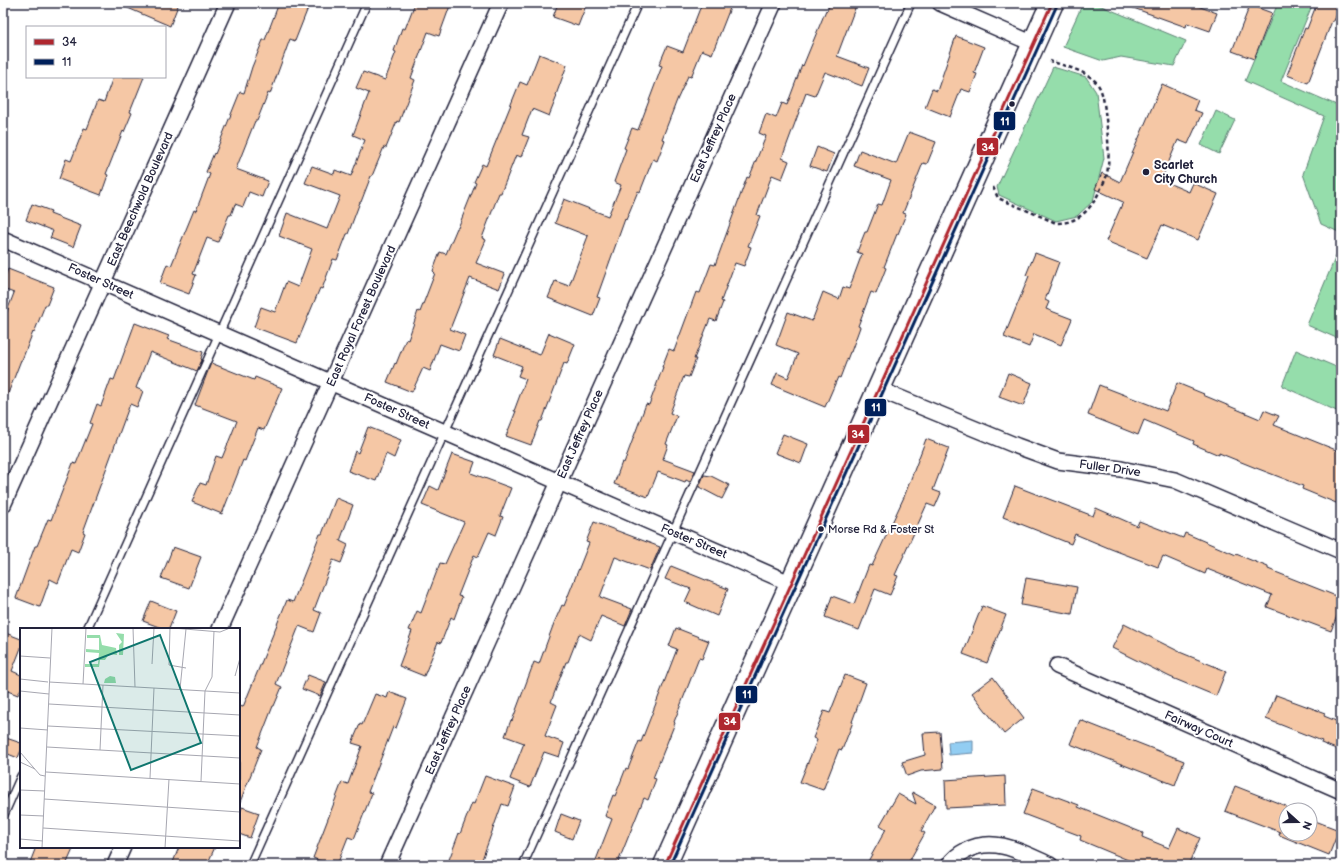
<svg xmlns="http://www.w3.org/2000/svg" width="1344" height="868" font-family="'Balsamiq Sans',sans-serif">
  <rect width="100%" height="100%" fill="#fff"/>
  <filter id="ink" filterUnits="userSpaceOnUse"><feTurbulence type="fractalNoise" baseFrequency=".025" numOctaves="2"/><feDisplacementMap in="SourceGraphic" scale="8" xChannelSelector="R" yChannelSelector="G"/><feConvolveMatrix kernelMatrix="1 2 1 2 8 2 1 2 1" color-interpolation-filters="sRGB"/></filter>
  <g filter="url(#ink)">
    <g fill="#95ddab" stroke="#5c8073">
      <path d="M1083 3H1094L1186 41 1174 66 1121 57 1103 61 1063 47Z"/>
      <path d="M1278 3H1313L1281 81 1341 107V233L1321 224 1303 174 1324 116 1245 81Z"/>
      <path d="M1053 67 1086 77 1096 92 1104 158 1093 201 1077 216 1056 221 999 195 997 187Z"/>
      <path d="M1216 111 1235 120 1219 154 1201 145Z"/>
      <path d="M1341 244V340L1307 325Z"/>
      <path d="M1296 350 1341 369V413L1282 386Z"/>
    </g>
    <path fill="#92cdf2" stroke="#6589a9" d="M973 740V753L949 755 948 742Z"/>
    <g fill="#f5c7a5" stroke="#22223b">
      <path d="M116 3H179L170 26Z"/>
      <path d="M279 3H310L295 41 290 39 270 94 268 93 257 121H255L236 169 268 181 262 197 249 192 243 207 235 204 231 215H229L218 242 207 238 193 274 196 275 189 294 160 283 167 264 171 266 194 210 196 211 210 174 206 172 214 153 215 154 240 92 244 93 252 67 263 40H265Z"/>
      <path d="M415 3H451L439 36 428 32 411 78 415 80 399 122 397 121 386 148 384 147 372 176H371L361 202H360L348 234H347L337 260 333 259 322 289 320 288 297 343 254 327 261 307 275 312 286 282 298 287 312 249 279 236 287 213 327 229 340 196 305 183 312 166 334 174 335 170 351 176 365 140 353 135 369 93 356 88 363 72 385 80 396 52 394 51 402 28 405 29Z"/>
      <path d="M558 3H587L578 26 553 17Z"/>
      <path d="M702 3H732L712 54 702 50 691 77 688 76 677 100 662 139 665 140 657 161 653 159 640 192 638 191 626 220 625 219 597 297 600 298 593 316 548 298 555 281 569 286 588 236 555 223 564 199 608 216 621 185 614 182 626 149 624 148 632 128 638 130 662 66 659 65 667 46 683 52Z"/>
      <path d="M830 3H857L837 56 869 68 862 86 825 72 815 96 806 93 782 158 789 161 782 179 772 175 757 215 760 216 748 246 751 247 744 266 735 263 721 301 723 302 716 321 710 319 694 359H696L689 377 684 376 670 413 677 416 666 444 668 445 663 459 695 471 690 482 686 480 685 482 658 472 648 497 614 484 622 462 624 463 646 404 649 405 663 367H662L669 349 674 351 696 292 700 293 711 264 715 265 747 177 749 178 766 136 759 133 766 114 776 118 782 103 787 105 802 65 803 66 826 10 827 11Z"/>
      <path d="M1125 3H1189L1217 13 1210 31 1187 23 1186 27 1125 5Z"/>
      <path d="M1317 3H1341V4L1334 21H1332L1308 83 1287 75 1305 28 1307 29Z"/>
      <path d="M1250 5 1272 13 1254 59 1232 51Z"/>
      <path d="M956 36 984 47 974 73 977 74 970 92 961 89 950 117 925 107 932 89 937 91Z"/>
      <path d="M539 54 567 65 556 95 557 96 549 116 532 109 522 135 529 137 521 157 516 155 501 193H499L482 238 486 240 476 263 505 274 499 289 470 278 450 329 465 335 459 351 440 344 430 371 423 368 412 392 387 382 395 363 396 364 406 339 408 340 418 311 420 312 435 273 433 271 440 252 446 254 457 228H458L476 183 474 182 482 164 486 166 520 82 527 85Z"/>
      <path d="M113 77H144L130 112 132 113 124 132 123 131 106 174 108 175 101 195 59 179 66 159 71 161 84 128 87 129 98 100 104 102Z"/>
      <path d="M1162 84 1198 100 1194 110 1202 113 1188 144 1178 140 1161 180 1189 192 1193 183 1218 194 1198 240 1162 225 1147 258 1106 241 1123 202 1095 189 1102 173 1120 182Z"/>
      <path d="M909 132 936 142 927 164 923 163 903 213 906 214 898 234H897L884 267 886 268 876 294 871 292 858 326 860 327 851 352H850L840 378 838 377 825 407 772 385 777 373 788 378 798 354 776 345 788 312 812 321 823 292 839 299 843 287 849 289 862 254 857 252 865 232H867L878 204 882 205 891 180 854 166 860 150 896 164Z"/>
      <path d="M817 147 834 154 827 172 810 166Z"/>
      <path d="M32 204 51 211 50 214 81 226 73 247 50 238 53 231 26 220Z"/>
      <path d="M1035 253 1059 262 1045 300 1049 302 1046 309 1072 319 1061 345 1034 334 1029 347 1004 337 1029 276 1026 275Z"/>
      <path d="M8 269 54 287 47 305H45L34 333 33 332 22 360H21L4 404 3 403V322L14 293 3 289V282Z"/>
      <path d="M135 323 169 336 167 339 203 352 201 359 202 360 197 371 150 352 136 388 143 391 137 407 130 404 83 532 85 533 78 552 71 549 58 583 50 579 40 607 16 598 35 546H37L48 519 51 520 73 463 76 464 92 424 90 423 97 404 101 406 111 379 114 380Z"/>
      <path d="M549 333 575 344 567 364 564 363 542 421H540L531 445 506 436 516 411H514L526 379 518 376 522 366 494 355 500 339 540 355Z"/>
      <path d="M211 363 254 380 255 377 282 388 264 430 258 428 245 461 243 460 222 514 192 502 200 483 206 485 216 456 222 458 237 421 195 405Z"/>
      <path d="M1008 373 1032 383 1023 406 999 397Z"/>
      <path d="M1177 383 1204 394 1203 395 1260 419 1264 410 1279 416 1274 425 1341 452V505L1302 489 1303 486 1256 468 1219 453V455L1193 444 1194 441 1144 420 1138 435 1088 415 1099 385 1166 411Z"/>
      <path d="M368 427 401 440 394 458 386 454 376 481 348 471 355 451 358 453Z"/>
      <path d="M783 434 808 444 801 463 775 453Z"/>
      <path d="M926 439 949 448 933 490 941 493 935 507 927 504 895 575 898 576 890 595 875 589 859 630 825 617 832 596 854 604 869 565 872 566 904 497Z"/>
      <path d="M452 454 475 462 471 473 511 488 500 516 503 517 496 535 489 532 478 557 474 555 458 596 462 597 454 619 451 617 441 643 438 642 424 676 399 666 412 631 409 630 417 611 421 613 440 563 445 564 464 522 422 505 430 486 438 490Z"/>
      <path d="M704 475 711 476 729 485 722 499 699 487Z"/>
      <path d="M1015 486 1093 516 1096 508 1137 526 1139 521 1183 538 1185 533 1236 555V554L1268 567V569L1341 598V606L1331 631 1267 607 1272 595 1207 569 1205 574 1163 556 1158 567 1111 549 1075 534 1071 544 1003 517Z"/>
      <path d="M336 498 353 505 340 541 348 545 341 563 333 560 314 610 321 613 314 632 299 626 276 684 282 687 274 706H273L257 747 261 749 240 802H239V706L243 707 287 600 293 602 309 562 320 534H322Z"/>
      <path d="M594 522 660 547 650 570 615 557 600 597 632 609 625 626 601 616 591 640 579 634 568 662H566L551 702 557 705 545 736 564 743 559 757 544 752 530 787 510 779 524 743 505 736 511 720 512 721 534 662 539 664 554 623 562 605 564 606 589 543 586 542Z"/>
      <path d="M173 547 201 557 189 588 161 578Z"/>
      <path d="M671 566 728 589 717 616 685 602 691 589 665 579Z"/>
      <path d="M1026 578 1077 587 1072 614 1021 605Z"/>
      <path d="M151 601 176 611 169 629H164L143 621Z"/>
      <path d="M982 606 1006 615 987 663 963 654Z"/>
      <path d="M1124 624 1182 653 1226 671 1216 696 1170 677 1112 648Z"/>
      <path d="M676 628 709 641 702 659 699 658 674 722 675 723 653 778 656 779 648 800 644 798 617 865H594L612 819 605 816 613 795 615 796 626 768 628 769 639 741 641 742 677 649 669 646Z"/>
      <path d="M3 632 21 639V648L12 671 21 675V688L18 695 5 690 3 692Z"/>
      <path d="M308 675 326 682 320 696 302 689Z"/>
      <path d="M845 675 866 683 852 722H853L842 750 839 749 823 790 800 782 817 740 813 738 824 711 830 713Z"/>
      <path d="M993 677 1024 718 1004 734 972 693Z"/>
      <path d="M389 692 407 699 396 728 393 727 368 792 372 793 354 839 348 837 337 865H331L313 858 342 782 348 784 362 746 352 743 360 724 362 725 375 694 387 698Z"/>
      <path d="M1276 695 1325 713 1324 716 1341 723V751L1321 743 1322 741 1266 719Z"/>
      <path d="M1080 720 1184 761 1175 785 1070 744Z"/>
      <path d="M940 732 943 769 921 771 907 776 902 762 925 755 923 733Z"/>
      <path d="M3 737 21 743V750L18 758 3 752Z"/>
      <path d="M485 776 515 787 508 806 502 804 480 865H447L459 833 460 834 472 803 474 804Z"/>
      <path d="M1005 776 1006 805 946 808 945 780Z"/>
      <path d="M1235 786 1286 806V809L1288 810H1286V834H1310V819L1339 830 1329 855 1279 835 1280 832 1225 811Z"/>
      <path d="M1033 788 1079 805 1078 807 1143 833 1142 837 1169 848 1178 828 1200 838 1188 865H1140L1080 840 1081 836 1023 814Z"/>
      <path d="M912 792 935 805 921 831 925 833 907 865H866L886 829 880 825 898 794 916 804Z"/>
      <path d="M242 807 259 813 250 838 239 834V816Z"/>
      <path d="M561 814 579 821 572 839 555 832Z"/>
      <path d="M36 847H74L66 865H29Z"/>
      <path d="M179 847H215L207 865H172Z"/>
    </g>
    <g fill="none" stroke-linecap="round" stroke-linejoin="round">
      <g stroke="#22223b" stroke-width="10">
        <g id="lane">
          <path d="M87 629 367 3"/>
          <path d="M3 817 21 776"/>
          <path d="M250 865 638 3"/>
          <path d="M523 865 911 3"/>
        </g>
      </g>
      <g stroke="#22223b" stroke-width="18">
        <g id="street">
          <path d="M940 3 1034 44"/>
          <path d="M3 239 792 584"/>
          <path d="M878 389 1017 446 1058 461 1121 469 1175 480 1341 551"/>
          <path d="M3 505 228 3"/>
          <path d="M220 629 501 3"/>
          <path d="M1057 666 1341 791"/>
          <path d="M115 865 123 847"/>
          <path d="M387 865 774 3"/>
          <path d="M949 865C953 859 959 854 965 851 995 835 1023 853 1050 865"/>
        </g>
      </g>
      <g stroke="#22223b" stroke-width="25">
        <path id="primary" d="M665 865 1052 3"/>
      </g>
      <g stroke="#22223b" stroke-width="2.5" stroke-dasharray="4 3" stroke-linecap="butt">
        <path d="M993 187 998 198 1056 223C1079 224 1093 207 1101 188 1103 184 1106 179 1107 174 1110 156 1108 136 1106 119 1104 106 1104 90 1095 81 1084 70 1064 66 1050 61"/>
        <path d="M703 865 705 861"/>
      </g>
      <use href="#lane" stroke="#fff" stroke-width="7"/>
      <use href="#street" stroke="#fff" stroke-width="15"/>
      <use href="#primary" stroke="#fff" stroke-width="22"/>
      <g stroke="#fff" stroke-width="6">
        <path id="bus-1" d="M665 865 1052 3"/>
      </g>
      <g stroke="#fff" stroke-width="6">
        <path id="bus-2" d="M670 865 1057 5"/>
      </g>
      <use href="#bus-1" stroke="#af272f" stroke-width="3"/>
      <use href="#bus-2" stroke="#00205b" stroke-width="3"/>
    </g>
  </g>
  <g fill="#22223b" stroke="#fff" stroke-width="1.5">
    <circle cx="1012" cy="104" r="3.5"/>
    <circle cx="1146" cy="172" r="4"/>
    <circle cx="821" cy="529" r="3.5"/>
  </g>
  <g text-anchor="middle" stroke-width="4" stroke-linejoin="round" paint-order="stroke">
    <g font-size="11" fill="#22223b" stroke="#fff" text-anchor="start">
      <text x="828" y="533">Morse Rd &amp; Foster St</text>
    </g>
    <g font-size="12" fill="#22223b" stroke="#fff">
      <text transform="translate(713 138) rotate(-66)" y="4">East Jeffrey Place</text>
      <text transform="translate(140 199) rotate(-66)" y="4">East Beechwold Boulevard</text>
      <text transform="translate(101 281) rotate(24)" y="4">Foster Street</text>
      <text transform="translate(361 316) rotate(-66)" y="4">East Royal Forest Boulevard</text>
      <text transform="translate(397 411) rotate(24)" y="4">Foster Street</text>
      <text transform="translate(580 434) rotate(-66)" y="4">East Jeffrey Place</text>
      <text transform="translate(1110 468) rotate(8)" y="4">Fuller Drive</text>
      <text transform="translate(694 541) rotate(23)" y="4">Foster Street</text>
      <text transform="translate(1199 729) rotate(24)" y="4">Fairway Court</text>
      <text transform="translate(448 730) rotate(-66)" y="4">East Jeffrey Place</text>
    </g>
    <g font-size="12" font-weight="bold" fill="#22223b" stroke="#fff" text-anchor="start">
      <text x="1154" y="169">Scarlet<tspan x="1154" dy="14">City Church</tspan></text>
    </g>
  </g>
  <g transform="translate(20 628)">
    <rect width="220" height="220" fill="#fff"/>
    <path d="M96 5 104 6 103 27H99V17L102 14ZM67 7H80L82 17 96 20 97 27 89 26 85 32H80L79 39H65V36H78L79 25 66 24V21L79 22V10H67ZM90 48 95 49 96 55H84L85 51Z" fill="#95ddab"/>
    <path fill="none" stroke="#a7a7b1" stroke-width="1" d="M113 0 115 59M150 0 149 37 166 40M153 0 200 4 210 0M0 28 30 30M132 36 134 0M215 48 220 30M0 51 28 54M29 54 220 65M63 56 66 0M160 61 166 1M0 63 29 66M29 76 220 87M28 98 220 108M0 100 28 102M27 119 220 130M80 122 83 57M0 124 20 147 25 148M0 134 15 141M26 144 220 156M130 150 134 60M181 153 185 63 192 49 194 3M0 162 25 163M24 171 220 184M0 187 24 188M23 200 220 213M0 211 23 213M22 220 32 0M145 220 149 151"/>
    <path fill="#0f766e" fill-opacity="0.15" stroke="#0f766e" stroke-width="2" d="M140 7 181 115 111 142 70 34Z"/>
    <rect width="220" height="220" fill="none" stroke="#22223b" stroke-width="2"/>
  </g>
  <g stroke="#fff" stroke-width="1.5">
    <rect x="993" y="111" width="23" height="20" rx="4" fill="#00205b"/>
    <rect x="976" y="137" width="23" height="19" rx="4" fill="#af272f"/>
    <rect x="864" y="398" width="23" height="19" rx="4" fill="#00205b"/>
    <rect x="847" y="424" width="23" height="20" rx="4" fill="#af272f"/>
    <rect x="735" y="685" width="23" height="19" rx="4" fill="#00205b"/>
    <rect x="718" y="712" width="23" height="19" rx="4" fill="#af272f"/>
  </g>
  <g font-size="11" text-anchor="middle" font-weight="bold" fill="#fff">
    <text x="1005" y="125">11</text>
    <text x="988" y="151">34</text>
    <text x="876" y="411">11</text>
    <text x="858" y="438">34</text>
    <text x="747" y="698">11</text>
    <text x="730" y="725">34</text>
  </g>
  <rect width="1344" height="868" fill="none" stroke="#fff" stroke-width="16"/>
  <rect x="8" y="8" width="1328" height="852" fill="none" stroke="#22223b" stroke-width="1.5" filter="url(#ink)"/>
  <rect x="26" y="26" width="140" height="52" fill="#ffffff" stroke="#a7a7b1"/>
  <rect x="34" y="39" width="20" height="6" fill="#af272f" stroke="#a7a7b1"/>
  <text x="62" y="46" font-size="12" fill="#22223b">34</text>
  <rect x="34" y="59" width="20" height="6" fill="#00205b" stroke="#a7a7b1"/>
  <text x="62" y="66" font-size="12" fill="#22223b">11</text>
  <g transform="translate(1298 822) rotate(111)"><circle r="19" fill="#ffffff" stroke="#a7a7b1"/>
  <path d="M0-3L7 15L0 10L-7 15Z" fill="#22223b"/>
  <text y="-6" font-size="11" font-weight="bold" text-anchor="middle" fill="#22223b">N</text>
  </g>
</svg>
